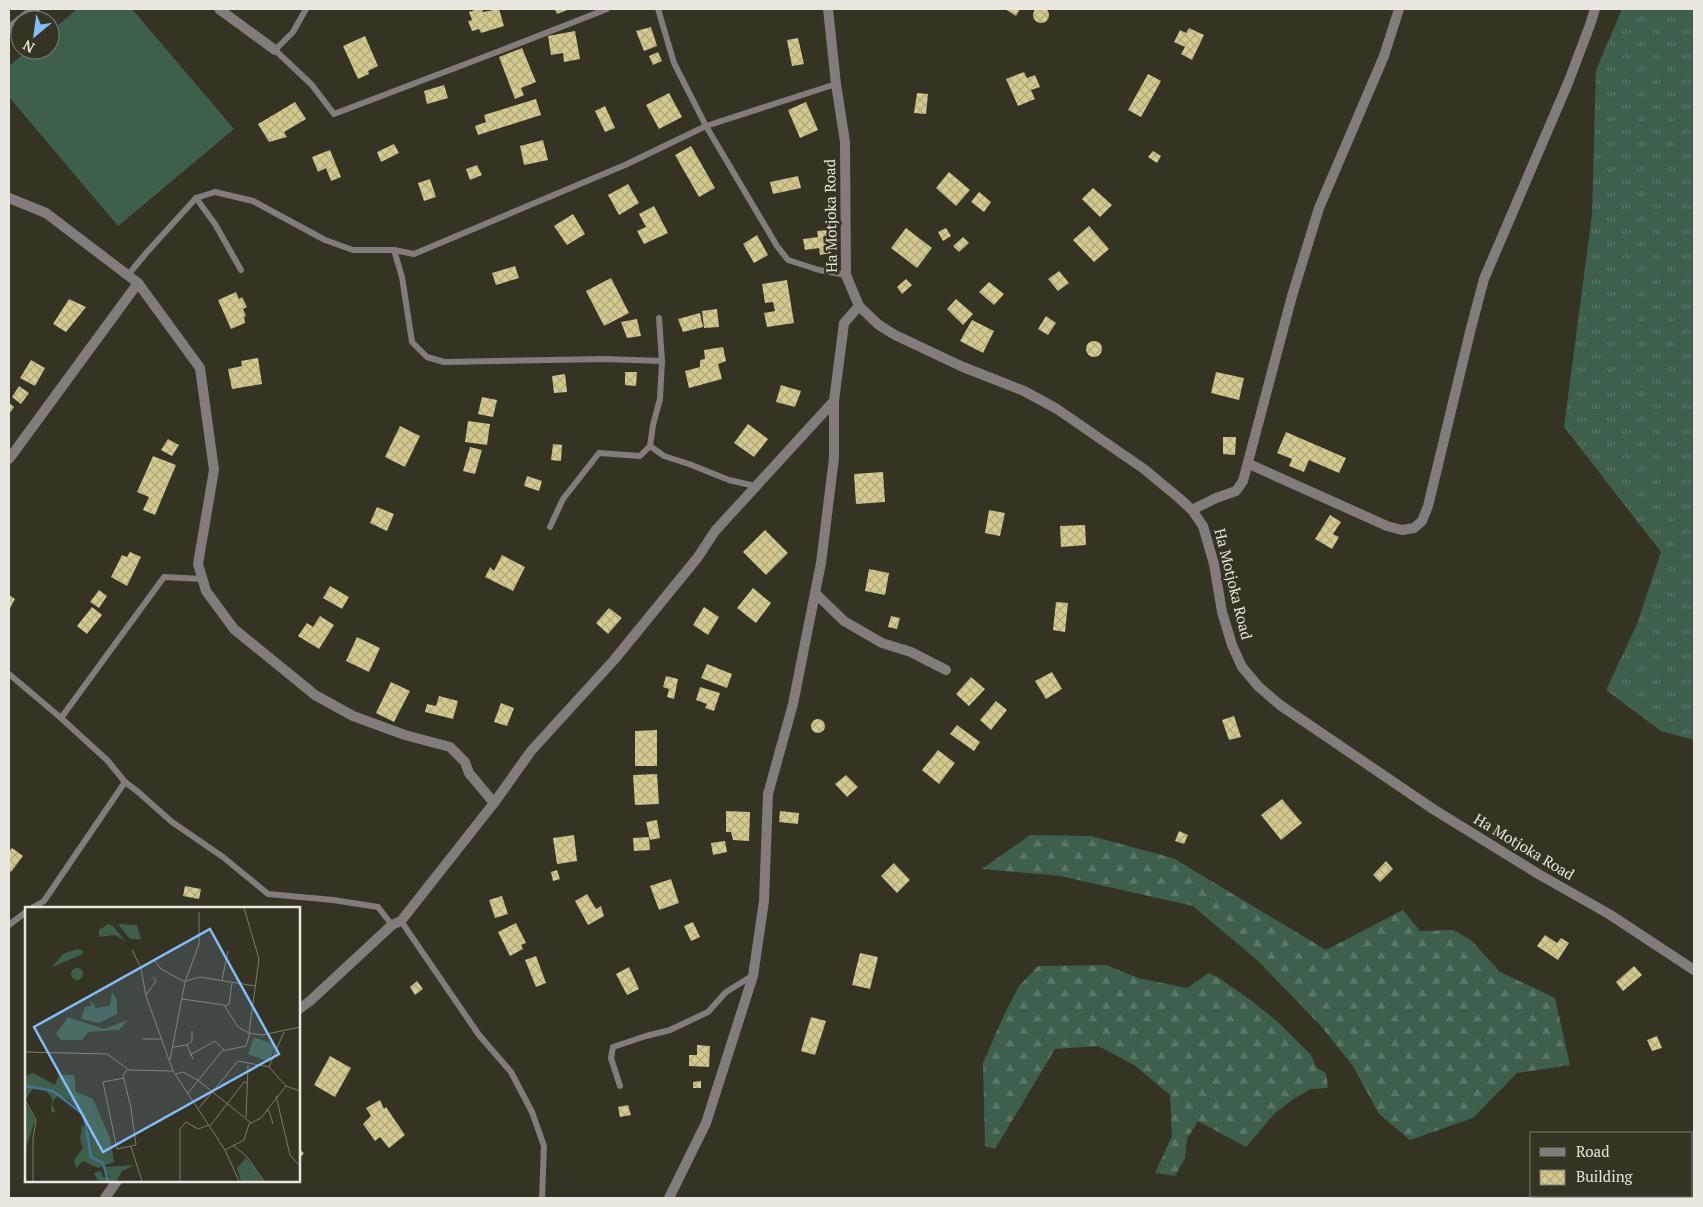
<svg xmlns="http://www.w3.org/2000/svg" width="1703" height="1207" font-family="'PT Serif',serif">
  <defs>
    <pattern id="grass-tufts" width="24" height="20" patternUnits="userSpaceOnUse" patternTransform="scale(1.25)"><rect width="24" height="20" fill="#3f5f4d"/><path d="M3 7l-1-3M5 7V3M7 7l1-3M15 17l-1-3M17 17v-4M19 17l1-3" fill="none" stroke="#5b7666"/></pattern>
    <pattern id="forest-firs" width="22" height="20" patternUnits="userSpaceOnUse" patternTransform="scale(1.25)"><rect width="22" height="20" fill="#3f5f4d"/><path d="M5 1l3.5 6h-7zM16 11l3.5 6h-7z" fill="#5b7666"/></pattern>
    <pattern id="building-cross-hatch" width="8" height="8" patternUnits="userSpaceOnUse" patternTransform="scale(1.25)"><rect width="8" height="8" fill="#d4c98e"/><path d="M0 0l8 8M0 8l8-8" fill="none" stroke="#b0a87b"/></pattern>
  </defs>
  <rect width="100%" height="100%" fill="#353324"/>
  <path fill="url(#grass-tufts)" d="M1622 9H1694V740L1661 731 1606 690 1637 624 1661 552 1564 427 1592 215 1596 70Z"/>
  <g fill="url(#forest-firs)">
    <path d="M1030 835 1091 836 1173 858 1326 950 1403 910 1420 931 1453 930 1471 940 1500 972 1555 998 1570 1065 1517 1073 1473 1118 1410 1140 1379 1114 1353 1066 1320 1025 1257 960 1193 906 1060 876 982 869Z"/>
    <path d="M1106 965 1138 978 1187 988 1209 973 1219 978 1252 1001 1279 1023 1310 1054 1317 1068 1326 1073 1328 1088 1311 1089 1292 1100 1275 1113 1246 1147 1198 1121 1187 1139 1185 1158 1175 1176 1155 1173 1172 1136 1170 1095 1134 1065 1098 1046 1055 1049 995 1149 985 1146 983 1063 1004 1015 1019 986 1038 966Z"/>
  </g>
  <path fill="#3f5f4d" d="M77 9H132L234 129 118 226 9 97V66L28 50H50V32Z"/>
  <g fill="url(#building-cross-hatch)">
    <circle cx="1041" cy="15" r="8"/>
    <path d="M478 9H482L483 12 499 9 504 26 481 33 479 29 472 31 468 21 472 20 469 12Z"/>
    <path d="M555 9H570L557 14Z"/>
    <path d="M1005 9H1020L1016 16Z"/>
    <path d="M651 27 657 46 644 51 636 31Z"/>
    <path d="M1189 28 1204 35 1192 60 1181 54 1185 47 1174 42 1180 30 1186 33Z"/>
    <path d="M575 31 580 59 564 62 563 53 551 55 548 36Z"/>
    <path d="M365 36 378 66 368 71 369 74 358 79 343 46Z"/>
    <path d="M798 38 804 64 792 66 787 40Z"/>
    <path d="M522 48 536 82 521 88 524 95 515 99 499 57Z"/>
    <path d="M658 52 662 61 653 65 649 56Z"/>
    <path d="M1024 72 1027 78 1035 75 1040 87 1031 90 1035 99 1018 106 1006 79Z"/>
    <path d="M1148 74 1161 81 1141 117 1128 110Z"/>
    <path d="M444 85 448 98 427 104 424 91Z"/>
    <path d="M669 93 682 117 659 129 646 105Z"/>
    <path d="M917 93 928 94 926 114 914 113Z"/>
    <path d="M536 99 541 115 478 135 475 126 486 122 484 115Z"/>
    <path d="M295 102 306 119 284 132 287 137 269 142 258 124Z"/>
    <path d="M806 102 818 130 800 138 788 110Z"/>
    <path d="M605 106 615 128 605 132 595 111Z"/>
    <path d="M543 140 548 160 524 165 520 146Z"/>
    <path d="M394 144 399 153 381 162 377 152Z"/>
    <path d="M691 146 715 188 699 197 675 155Z"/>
    <path d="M330 150 341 177 331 181 326 168 318 172 312 157Z"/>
    <path d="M1153 151 1161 156 1157 163 1148 157Z"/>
    <path d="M477 165 482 175 470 180 466 169Z"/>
    <path d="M949 172 970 190 956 206 936 188Z"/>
    <path d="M798 176 801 188 773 194 770 182Z"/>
    <path d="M430 179 436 197 424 201 418 183Z"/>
    <path d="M628 184 639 203 619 215 608 195Z"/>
    <path d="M1093 188 1112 205 1100 217 1082 199Z"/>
    <path d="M979 192 991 202 984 212 971 202Z"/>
    <path d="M654 206 668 233 644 244 637 231 646 227 639 214Z"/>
    <path d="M573 214 585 234 567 245 554 226Z"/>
    <path d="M1089 226 1109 249 1094 262 1073 240Z"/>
    <path d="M906 228 932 248 917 268 891 248Z"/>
    <path d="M946 228 951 236 943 241 938 232Z"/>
    <path d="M827 230 831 253 820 255 819 248 805 250 803 239 818 237 817 231Z"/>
    <path d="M757 235 768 255 754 263 743 244Z"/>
    <path d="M963 237 969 243 959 252 953 246Z"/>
    <path d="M515 266 519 278 496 285 492 273Z"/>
    <path d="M1059 271 1069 283 1058 291 1048 279Z"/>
    <path d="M611 278 629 313 604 326 586 291Z"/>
    <path d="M906 279 912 285 902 294 897 287Z"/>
    <path d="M787 280 794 323 767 327 764 313 775 311 773 302 765 303 762 284Z"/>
    <path d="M989 282 1004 294 994 305 979 292Z"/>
    <path d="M236 292 239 299 242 297 247 307 243 309 246 316 244 317 245 323 231 329 218 300Z"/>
    <path d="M69 299 86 307 66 332 53 324Z"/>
    <path d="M956 299 973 314 963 325 947 309Z"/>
    <path d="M717 309 719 327 704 328 702 311Z"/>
    <path d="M700 313 703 327 683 332 678 319Z"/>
    <path d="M1046 316 1056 323 1048 335 1038 329Z"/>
    <path d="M637 319 641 336 627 338 621 322Z"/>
    <path d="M972 320 994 331 983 353 960 341Z"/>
    <circle cx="1094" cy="349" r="8"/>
    <path d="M723 347 726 361 718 364 722 379 689 388 685 371 700 367V360L705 359 704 350Z"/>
    <path d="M258 358 262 384 232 389 228 369 242 366 241 361Z"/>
    <path d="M31 360 45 368 35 386 20 378Z"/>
    <path d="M625 372H637L636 386 625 385Z"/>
    <path d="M1216 372 1244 378 1239 400 1211 393Z"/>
    <path d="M565 374 567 392 554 393 552 376Z"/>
    <path d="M781 385 801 391 795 407 776 402Z"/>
    <path d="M19 386 29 393 21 404 12 397Z"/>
    <path d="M482 397 497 400 493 417 478 414Z"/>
    <path d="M9 403 14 407 9 414Z"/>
    <path d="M468 421 490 424 487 445 465 442Z"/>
    <path d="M748 424 768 439 754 457 734 443Z"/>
    <path d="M400 426 420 436 405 467 385 457Z"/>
    <path d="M1286 432 1346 458 1339 473 1309 460 1304 472 1289 466 1292 459 1277 453Z"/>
    <path d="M1223 437H1236L1235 455 1223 454Z"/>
    <path d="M168 439 179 445 172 456 161 450Z"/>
    <path d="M553 444 562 445 561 461 551 460Z"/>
    <path d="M470 447 482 450 475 474 463 471Z"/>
    <path d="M153 456 176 465 155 515 143 510 149 497 137 492Z"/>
    <path d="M883 472 885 502 856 504 854 474Z"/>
    <path d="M527 476 542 481 539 491 524 486Z"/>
    <path d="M377 507 394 514 387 531 370 523Z"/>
    <path d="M989 510 1005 513 1000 536 985 533Z"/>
    <path d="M1330 515 1341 522 1333 534 1339 537 1332 549 1315 539Z"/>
    <path d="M1085 525 1086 545 1061 547 1060 526Z"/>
    <path d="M765 530 788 553 766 575 743 552Z"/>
    <path d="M130 552 141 557 127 586 111 577 122 555 127 557Z"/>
    <path d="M502 555 525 567 513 591 485 577 490 567 494 571Z"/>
    <path d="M869 569 889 573 885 595 865 591Z"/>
    <path d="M330 586 349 597 342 609 323 598Z"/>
    <path d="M753 588 771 603 756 623 737 608Z"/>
    <path d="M99 590 107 596 99 608 90 602Z"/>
    <path d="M9 595 15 599 9 610Z"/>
    <path d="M1056 602 1068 603 1065 632 1053 630Z"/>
    <path d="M92 607 102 615 87 634 77 626Z"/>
    <path d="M704 607 719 617 708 635 693 625Z"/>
    <path d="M609 608 622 618 608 634 596 623Z"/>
    <path d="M320 616 334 625 319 649 298 636 307 623 313 627Z"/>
    <path d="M891 616 900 618 897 629 888 627Z"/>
    <path d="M357 637 380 648 369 672 346 661Z"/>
    <path d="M707 664 732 674 727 688 701 678Z"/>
    <path d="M1052 672 1062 689 1046 699 1035 681Z"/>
    <path d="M666 676 678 679 674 699 667 697 669 689 663 687Z"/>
    <path d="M971 677 985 689 969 706 956 694Z"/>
    <path d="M391 682 410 691 394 722 376 713Z"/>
    <path d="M700 687 720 693 714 711 705 708 707 704 696 700Z"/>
    <path d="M439 696 458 701 453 719 425 712 427 704 436 706Z"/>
    <path d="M996 701 1007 710 991 730 980 720Z"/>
    <path d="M501 703 514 708 507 726 494 722Z"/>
    <path d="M1234 716 1241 737 1229 740 1222 720Z"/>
    <circle cx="818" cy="726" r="7"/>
    <path d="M957 725 980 742 974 751 950 734Z"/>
    <path d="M657 730V766H635V731Z"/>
    <path d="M938 750 955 763 939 784 922 770Z"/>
    <path d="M657 774 659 804 635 805 633 775Z"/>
    <path d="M846 775 858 787 847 797 835 784Z"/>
    <path d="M1282 799 1302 823 1281 840 1261 815Z"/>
    <path d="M726 811 750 812 749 841 733 840 731 832H726Z"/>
    <path d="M780 811 799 813 798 824 779 822Z"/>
    <path d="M657 820 660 838 650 840 646 822Z"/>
    <path d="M1179 831 1188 835 1184 844 1175 841Z"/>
    <path d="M574 835 577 861 557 864 553 838Z"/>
    <path d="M649 837 650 850 634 851 633 838Z"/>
    <path d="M725 841 727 852 713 855 711 843Z"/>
    <path d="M12 848 23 856 11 872 9 870V851Z"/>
    <path d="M1386 861 1393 869 1380 882 1373 875Z"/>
    <path d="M894 863 910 880 897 893 881 876Z"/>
    <path d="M557 870 560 879 553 881 551 872Z"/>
    <path d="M671 879 679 903 659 910 650 886Z"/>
    <path d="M185 886 201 889 199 899 183 896Z"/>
    <path d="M587 894 596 909 601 906 604 916 588 925 575 901Z"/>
    <path d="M502 896 508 914 495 918 489 900Z"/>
    <path d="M693 922 700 937 691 941 684 926Z"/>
    <path d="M516 923 526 943 521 945 523 949 510 956 498 932Z"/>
    <path d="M1545 935 1557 943 1561 938 1569 943 1558 960 1537 946Z"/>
    <path d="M860 953 878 957 870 989 852 985Z"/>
    <path d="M536 956 546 983 536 987 525 960Z"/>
    <path d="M1634 966 1642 975 1623 991 1616 982Z"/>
    <path d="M629 967 639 989 627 995 616 974Z"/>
    <path d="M417 981 423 989 415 995 410 987Z"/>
    <path d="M811 1017 826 1021 815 1055 801 1051Z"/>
    <path d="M1657 1036 1662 1048 1652 1051 1647 1040Z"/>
    <path d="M697 1045 710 1046 709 1067 689 1066V1055H697Z"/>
    <path d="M330 1056 351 1068 335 1097 314 1085Z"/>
    <path d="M701 1081V1088H693V1082Z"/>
    <path d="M380 1100 384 1109 386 1107 405 1135 389 1148 380 1137 375 1141 363 1124 371 1116 366 1108Z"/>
    <path d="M628 1105 631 1115 620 1117 618 1107Z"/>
    <path d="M299 1149 304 1153 299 1159Z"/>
  </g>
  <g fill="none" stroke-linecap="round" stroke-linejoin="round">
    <g stroke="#847b7d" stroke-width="6">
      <path d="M306 9 293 32 275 50 312 85 334 114 497 52 607 9"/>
      <path d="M658 9 674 63 706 126 777 246 788 260 819 270 846 275"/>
      <path d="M196 198 215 224 241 270"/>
      <path d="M394 250 402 277 412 342 427 357 444 362 605 359 662 361"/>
      <path d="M128 275 147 252 196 198 215 192 253 201 325 240 353 250H394L414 254 625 165 706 126 836 84"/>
      <path d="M659 318 662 361 660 399 653 425 650 446 664 456 689 464 729 480 755 486"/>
      <path d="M550 527 563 499 599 453 640 456 650 446"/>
      <path d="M9 674 61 718 108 761 125 782 137 791 172 822 223 857 268 894 333 900 378 907 392 925"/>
      <path d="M61 718 164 577 203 579"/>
      <path d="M32 908 44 901 125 782"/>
      <path d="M401 921 479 1035 511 1072 532 1112 544 1146 542 1198"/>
      <path d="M9 925 26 912"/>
      <path d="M620 1086 611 1058 613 1047 646 1036 670 1030 708 1012 726 992 752 976"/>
    </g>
    <g stroke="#847b7d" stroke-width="10">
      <path d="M219 9 275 50"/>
      <path d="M21 20 35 9"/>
      <path d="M9 29 20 21"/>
      <path d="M9 198 46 213 138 283 200 368 214 470 198 564 206 591 234 629 315 695 353 716 405 735 450 747 465 762 469 773 494 803"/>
      <path d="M9 459 138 283"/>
      <path d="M1249 464 1387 526 1402 530 1414 528 1422 521 1428 506 1471 328 1484 279 1568 83 1590 25 1595 9"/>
      <path d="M1192 510 1216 498 1236 491 1243 481 1292 296 1319 208 1384 56 1399 9"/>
      <path d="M815 593 844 621 882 643 911 652 946 670"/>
      <path d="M299 1009 310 1001 392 925 401 921 494 803 531 751 614 660 698 557 715 531 834 401"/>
      <path d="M105 1198 117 1181"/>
      <path d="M669 1198 706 1123 753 976 764 901 768 794 793 704 821 563 834 458V401L844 323 859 306"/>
    </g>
    <path stroke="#847b7d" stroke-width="10" d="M828 9 836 84 845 142 846 275 859 306 879 325 895 335 963 367 1024 391 1057 409 1144 469 1179 498 1192 510 1203 526 1214 564 1222 612 1232 645 1242 667 1258 686 1280 705 1433 809 1540 875 1609 914 1694 970"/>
  </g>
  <g text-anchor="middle" stroke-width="5" stroke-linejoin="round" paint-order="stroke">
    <g font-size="15" fill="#e9e7df" stroke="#353324">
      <text transform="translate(831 216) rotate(-91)" y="5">Ha Motjoka Road</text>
      <text transform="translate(1233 584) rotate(76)" y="5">Ha Motjoka Road</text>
      <text transform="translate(1524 847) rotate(31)" y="5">Ha Motjoka Road</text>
    </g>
  </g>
  <g transform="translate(25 907)">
    <rect width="275" height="275" fill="#353324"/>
    <path d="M46 67a6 6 0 1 1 12 0a6 6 0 1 1-12 0ZM8 166 30 178 34 168H49L51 185 68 192 85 231 89 255 73 261 58 254 51 261 49 253 58 241 55 232 57 217 62 226 64 224 54 202 42 192 33 189 29 192 27 197 31 206 26 204 27 191 19 181 8 182 1 191 0 169ZM110 258 97 264 92 274H73L69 266 76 264 78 270 85 271 79 260Z" fill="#3f5f4d"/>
    <path d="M83 17 88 19 100 34 90 28 74 30V23ZM93 17 112 18 116 32H105ZM52 42 58 44 56 48 27 60 38 47ZM87 85 92 93V107L74 116 56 112 60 100 66 99 65 93 71 101 85 99ZM43 110 79 122 103 113 94 123 63 125 57 133H36L31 127ZM0 196 10 213 0 244Z" fill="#3f5f4d"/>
    <path d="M221 251 227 258 238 274H216L212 261Z" fill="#3f5f4d"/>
    <path d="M229 130 251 138 244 155 223 147Z" fill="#3f5f4d"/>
    <path fill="none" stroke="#437397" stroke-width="2.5" d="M0 179 28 184 59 208 66 250 78 256 83 274"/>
    <path fill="none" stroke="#7d7b6f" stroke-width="1" d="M219 1 234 52 224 126M107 43 116 61 121 89 148 164M130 54 136 62 160 75M197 73 203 44M161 74 175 70 230 79M121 88 131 74 128 70M157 92 199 98 213 120 224 126 237 128 275 120M200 99 204 97 207 76M118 132H136M162 138 167 134V124M148 140 162 138 168 152M0 145 82 147 104 163 148 164 200 243 214 274M165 148 190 134 199 143M145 153 160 75 174 37V5M244 160 261 179 275 184M151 167 158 165 174 174 226 216M99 171 78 175 92 242 111 238 106 201 98 168 102 163M163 186 197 144 221 139 225 126M251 189 265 248 275 259M0 193 11 213 8 232V274M174 201 213 154 244 160 259 125M241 203 244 204 248 217M221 210 223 158M185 219 219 175 222 176M209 239 222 250 239 274M106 240 117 274M200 243 219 233 224 217 236 211 261 179M155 274V222L161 215 173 222 184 218"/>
    <path fill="#84bcfb" fill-opacity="0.15" stroke="#84bcfb" stroke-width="2.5" d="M185 22 254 147 78 245 9 120Z"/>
    <rect width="275" height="275" fill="none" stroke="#e9e7df" stroke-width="2.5"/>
  </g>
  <rect width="1703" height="1207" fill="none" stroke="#e9e7df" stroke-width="20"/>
  <rect x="1530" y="1132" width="162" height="65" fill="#353324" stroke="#7d7b6f"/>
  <rect x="1540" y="1148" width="25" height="8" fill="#847b7d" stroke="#7d7b6f"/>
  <text x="1576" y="1157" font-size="15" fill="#e9e7df">Road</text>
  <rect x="1540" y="1170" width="25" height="15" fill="url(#building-cross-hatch)" stroke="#7d7b6f"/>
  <text x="1576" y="1182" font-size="15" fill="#e9e7df">Building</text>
  <g transform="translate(35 35) rotate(209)"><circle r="24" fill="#353324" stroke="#7d7b6f"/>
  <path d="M0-4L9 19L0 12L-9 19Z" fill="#84bcfb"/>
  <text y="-8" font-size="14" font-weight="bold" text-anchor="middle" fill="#e9e7df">N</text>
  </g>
</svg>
